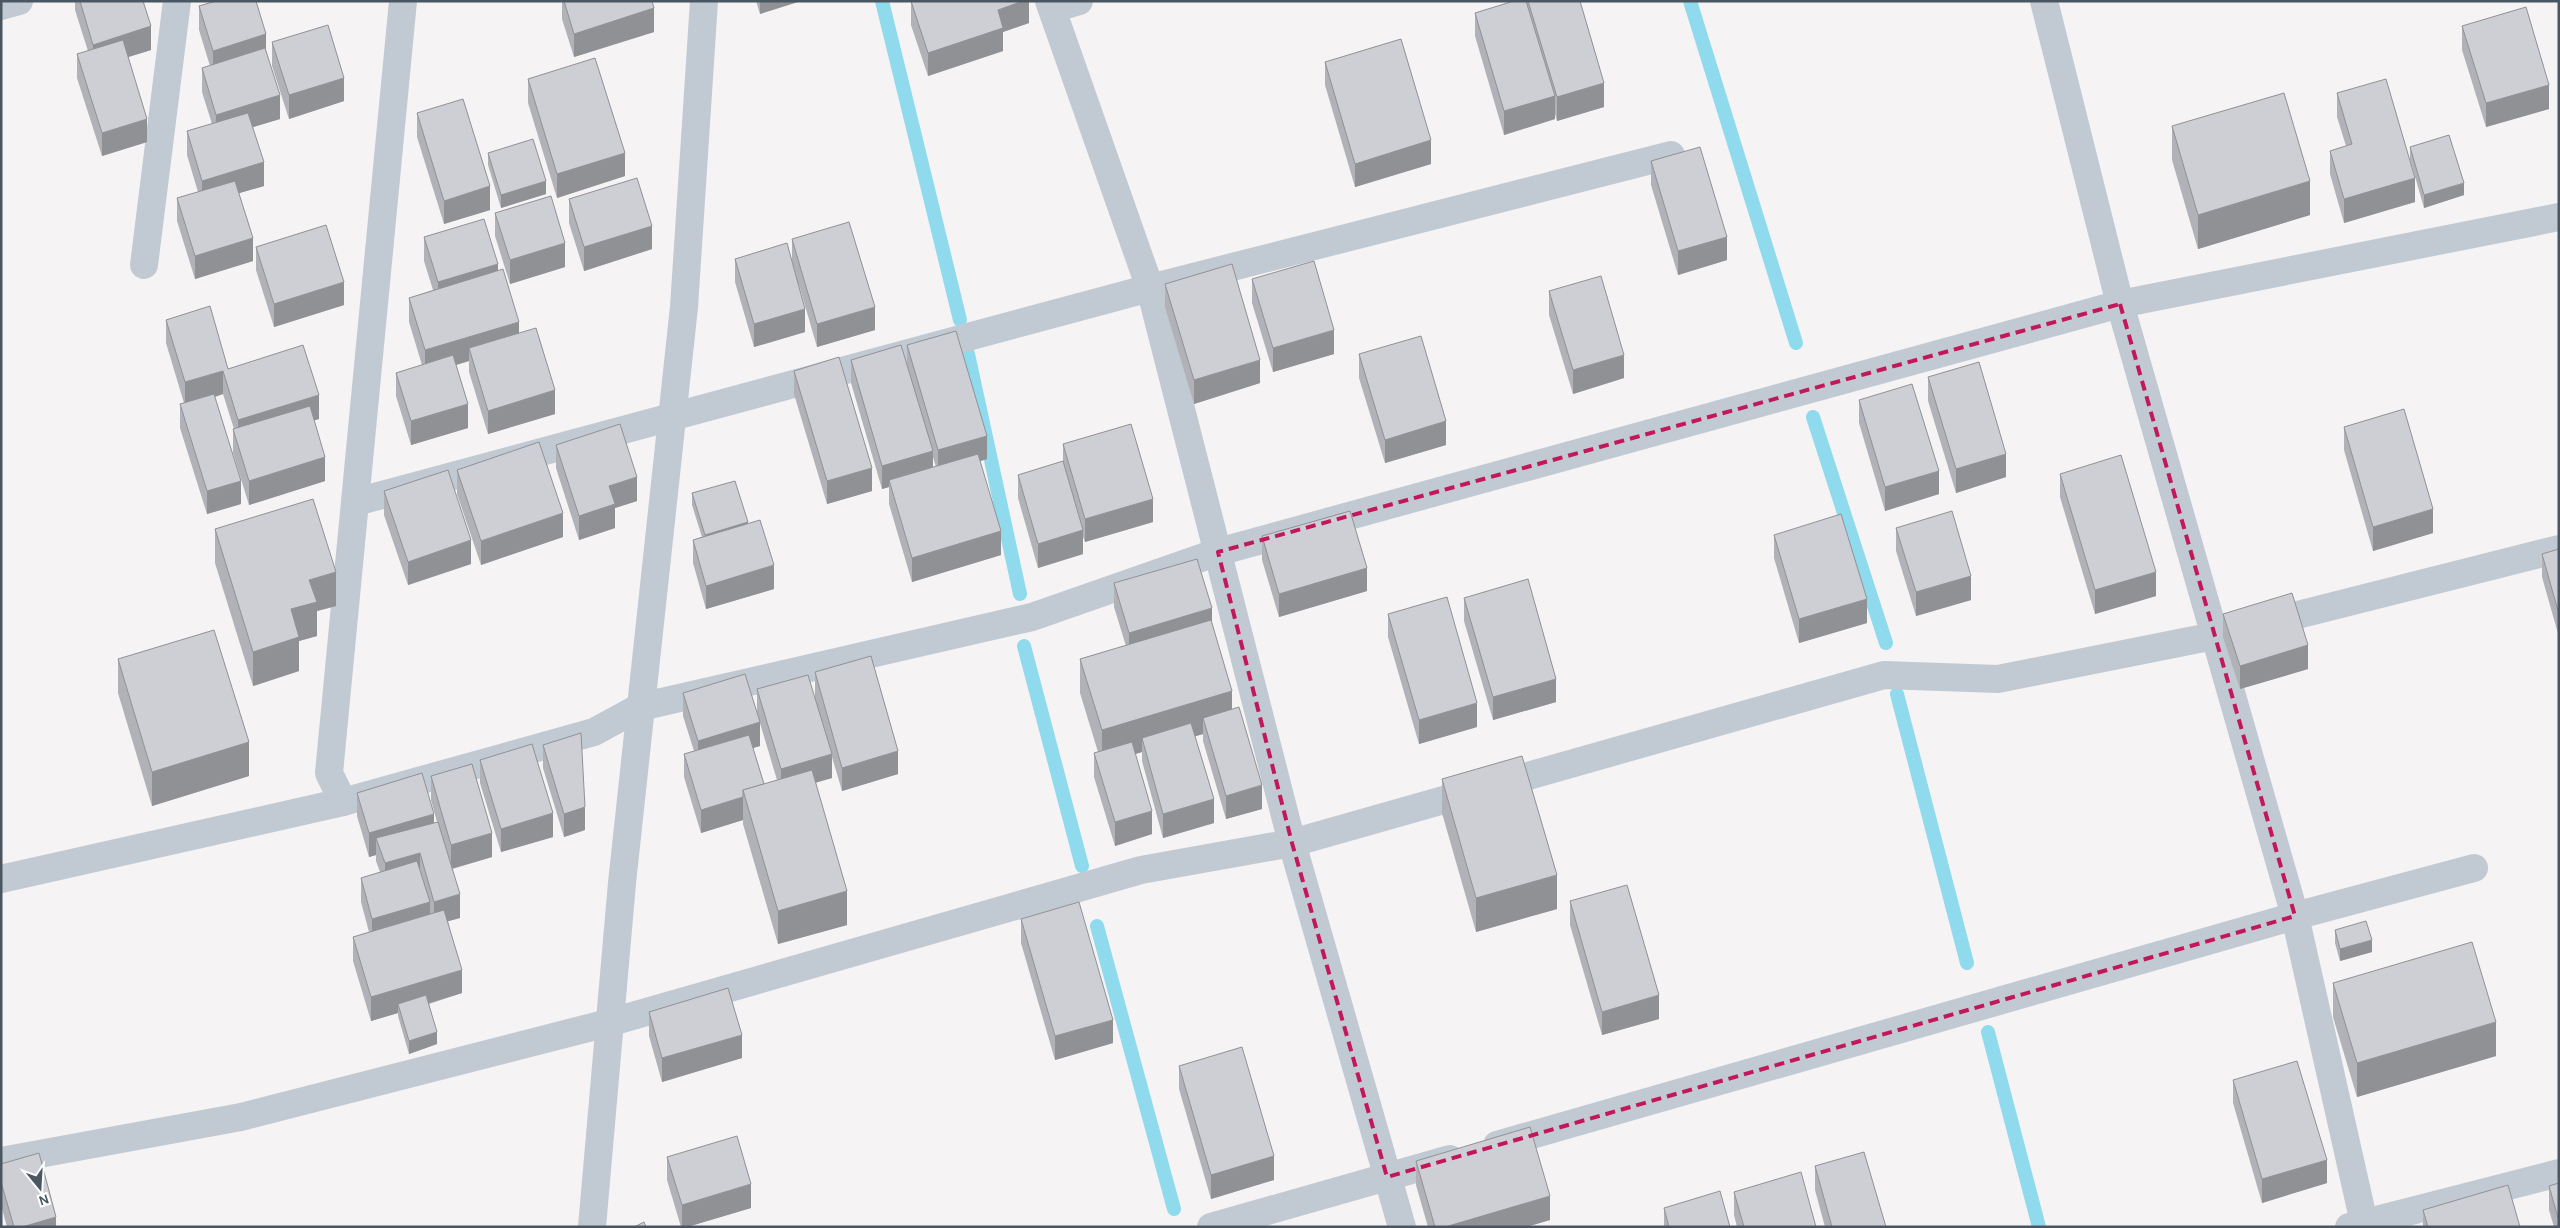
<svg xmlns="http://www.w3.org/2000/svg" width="2560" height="1228" font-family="Karla,sans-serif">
  <rect width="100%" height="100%" fill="#f5f3f3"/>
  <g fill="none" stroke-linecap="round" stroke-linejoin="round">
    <g stroke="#90daee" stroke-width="14">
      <path d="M882 1 960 320"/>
      <path d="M1690 1 1796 343"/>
      <path d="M968 354 1020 594"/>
      <path d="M1813 417 1886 643"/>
      <path d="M1024 646 1082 866"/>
      <path d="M1897 694 1967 963"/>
      <path d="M1097 926 1174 1209"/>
      <path d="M1988 1032 2039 1227"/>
    </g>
    <g stroke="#c1cad2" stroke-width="28">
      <path d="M403 1 329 773 343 802 594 732 640 707 1032 617 1218 552 2120 304 2559 217"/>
      <path d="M1049 1 1150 288 1292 843 1402 1227"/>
      <path d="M2044 1 2120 304 2295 916 2365 1227"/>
      <path d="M1 6 19 1"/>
      <path d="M1052 9 1079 1"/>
      <path d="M144 265 177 1"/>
      <path d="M356 502 1150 288 1671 155"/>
      <path d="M1 879 343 802"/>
      <path d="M1497 1145 2295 916 2474 868"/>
      <path d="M1 1161 241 1117 608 1023 1141 870 1292 843 1884 675 1998 679 2214 636 2559 549"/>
      <path d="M592 1227 622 883 684 307 704 1"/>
      <path d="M1211 1227 1450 1159"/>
      <path d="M2349 1227 2559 1173"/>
    </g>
  </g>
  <g fill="#b0b2b7" fill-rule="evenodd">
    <path d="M75 1H143L151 50 128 57 147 142 102 156 77 78V54L88 51 75 10Z"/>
    <path d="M214 1H256L280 119 253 127 264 186 239 193 253 261 195 279 177 221V198L198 192 187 155V131L212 124 202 92V68L210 66 199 30V6L214 2Z"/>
    <path d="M562 1H652L654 32 574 57 562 19Z"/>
    <path d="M756 1H801L760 14Z"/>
    <path d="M911 1H1029V23L1003 32V51L928 76 911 25Z"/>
    <path d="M1527 1H1580L1604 107 1557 121 1555 114V119L1504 135 1475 36V13L1527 3Z"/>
    <path d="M2462 26 2549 109 2486 127 2462 50Z"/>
    <path d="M272 42 344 101 289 119 272 66Z"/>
    <path d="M1325 62 1431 164 1355 187 1325 85Z"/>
    <path d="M528 79 625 176 557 198 528 103Z"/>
    <path d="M2337 93 2415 202 2344 223 2330 174V151L2346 146 2337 117Z"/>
    <path d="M417 113 490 210 444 224 417 137Z"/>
    <path d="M2172 126 2310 215 2198 249 2172 160Z"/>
    <path d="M2410 147 2464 195 2424 208 2410 159Z"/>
    <path d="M488 153 546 194 501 208 488 165Z"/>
    <path d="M1651 161 1727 260 1678 275 1651 185Z"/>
    <path d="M569 199 652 249 584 271 569 223Z"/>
    <path d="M495 213 565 267 510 284 495 236Z"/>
    <path d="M424 237 498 270 519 333 555 414 488 434 469 372V361L456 365 468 428 411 445 396 396V373L422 365 409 322V298L433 290 424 261Z"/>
    <path d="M792 239 875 330 817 347 799 285 805 332 754 347 735 282V259L792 262Z"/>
    <path d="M256 247 344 305 274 327 256 270Z"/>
    <path d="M1252 279 1334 354 1273 372 1252 303Z"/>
    <path d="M1165 284 1260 383 1194 404 1165 307Z"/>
    <path d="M1549 291 1624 378 1573 394 1549 315Z"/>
    <path d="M166 320 228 369 319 419 314 420 325 481 249 505 233 453V429H234L223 394 215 397 241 504 207 514 180 428V404L184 403 166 343Z"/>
    <path d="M907 345 987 459 980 461 1001 555 912 582 889 504V487L882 489 851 383V360L907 363ZM933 457 936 467H933Z"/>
    <path d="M1359 354 1446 445 1385 463 1359 378Z"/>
    <path d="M794 371 872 491 827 504 794 394Z"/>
    <path d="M1928 377 2006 477 1956 493 1928 401Z"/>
    <path d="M1859 400 1939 494 1885 511 1859 423Z"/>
    <path d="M2344 427 2433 533 2373 551 2344 450Z"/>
    <path d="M1063 444 1153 522 1085 542 1083 537V554L1038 568 1018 498V475L1063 462Z"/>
    <path d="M556 445 637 501 615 508V528L579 540 556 468Z"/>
    <path d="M457 470 563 537 481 565 457 494Z"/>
    <path d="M2060 474 2156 596 2095 614 2060 497Z"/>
    <path d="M384 491 471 564 408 585 384 515Z"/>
    <path d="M692 493 748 524 774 589 706 609 693 563V540L702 537 692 505Z"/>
    <path d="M1896 528 1971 600 1916 616 1896 551Z"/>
    <path d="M215 529 336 606 317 611V636L299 641V671L253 686 215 563Z"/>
    <path d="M1774 535 1867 623 1799 643 1774 558Z"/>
    <path d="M1262 536 1367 591 1279 617 1262 560Z"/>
    <path d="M2559 549V637L2542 577V554Z"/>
    <path d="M1114 583 1212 622 1232 709 1262 809 1226 819 1203 741V734L1195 736 1214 823 1163 838 1142 761V752L1135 754 1152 834 1115 846 1094 777V753L1098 752 1080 693V659L1126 646 1114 607Z"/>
    <path d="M1464 598 1556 702 1493 720 1464 621Z"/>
    <path d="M1388 614 1477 727 1419 744 1388 637Z"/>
    <path d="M2223 614 2308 669 2240 689 2223 637Z"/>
    <path d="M118 659 249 776 152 806 118 693Z"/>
    <path d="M815 672 898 774 842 791 832 757V778L815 782 847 925 778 944 743 824V820L701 833 684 777V754L694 751 683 716V693L760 746 753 748 764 784 777 780 757 713V689L815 696Z"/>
    <path d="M543 745 585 830 564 837 543 768Z"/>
    <path d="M480 760 553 837 501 852 480 783Z"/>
    <path d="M431 776 492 857 452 869 460 918 448 921 462 993 429 1004 437 1044 409 1054 398 1016V1013L371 1021 353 961V937L369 932 361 902V878L380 872 376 861V855L369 857 357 816V793L434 823 437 822 431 800Z"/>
    <path d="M1442 779 1557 909 1476 932 1442 813Z"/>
    <path d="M1570 901 1659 1019 1602 1035 1570 925Z"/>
    <path d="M1021 919 1113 1043 1055 1060 1021 943Z"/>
    <path d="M2335 930 2372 952 2340 961 2335 943Z"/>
    <path d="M2333 983 2496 1056 2357 1097 2333 1017Z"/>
    <path d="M649 1012 742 1058 662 1082 649 1036Z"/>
    <path d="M1179 1066 1274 1180 1211 1199 1179 1089Z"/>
    <path d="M2233 1080 2327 1183 2262 1203 2233 1103Z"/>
    <path d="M667 1157 751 1208 687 1227H681L667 1180Z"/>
    <path d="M1416 1161 1550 1220 1526 1227H1428L1416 1185Z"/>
    <path d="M1 1164 56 1227H7L1 1205Z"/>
    <path d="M1815 1166 1886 1227H1825L1815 1190Z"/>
    <path d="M2559 1183V1227H2554L2549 1210V1186Z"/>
    <path d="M1734 1192 1816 1227H1737L1734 1215Z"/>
    <path d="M1664 1208 1730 1227H1664Z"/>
    <path d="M2423 1210 2520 1227H2423Z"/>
  </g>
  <g fill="#909195">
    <path d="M760 1H801L760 14Z"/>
    <path d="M1023 1H1029V23L1003 32V51L928 76V53L998 10Z"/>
    <path d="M654 8V32L574 57V34Z"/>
    <path d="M151 26V50L93 68V45Z"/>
    <path d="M266 34V58L213 74V51Z"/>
    <path d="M344 78V101L289 119V95Z"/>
    <path d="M1604 83V107L1557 121V97Z"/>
    <path d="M2549 85V109L2486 127V103Z"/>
    <path d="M280 95V119L216 138V115Z"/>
    <path d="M1555 96V119L1504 135V111Z"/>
    <path d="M147 119V142L102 156V133Z"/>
    <path d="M1431 140V164L1355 187V164Z"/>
    <path d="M625 153V176L557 198V174Z"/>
    <path d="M264 162V186L202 204V181Z"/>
    <path d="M2415 178V202L2344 223V199Z"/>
    <path d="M546 181V194L501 208V195Z"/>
    <path d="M2310 181V215L2198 249V215Z"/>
    <path d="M2464 183V195L2424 208V195Z"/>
    <path d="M490 186V210L444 224V201Z"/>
    <path d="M652 226V249L584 271V247Z"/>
    <path d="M1727 237V260L1678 275V251Z"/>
    <path d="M253 238V261L195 279V256Z"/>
    <path d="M565 243V267L510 284V260Z"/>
    <path d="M498 264V288L438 306V282Z"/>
    <path d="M344 282V305L274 327V304Z"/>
    <path d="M875 307V330L817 347V324Z"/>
    <path d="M805 309V332L754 347V324Z"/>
    <path d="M519 322V346L469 348V361L425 374V350Z"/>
    <path d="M1334 330V354L1273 372V348Z"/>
    <path d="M1624 355V378L1573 394V370Z"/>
    <path d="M1260 360V383L1194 404V380Z"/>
    <path d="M223 371V394L185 406V382Z"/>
    <path d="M555 390V414L488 434V411Z"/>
    <path d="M319 395V419L238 444V420Z"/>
    <path d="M468 404V428L411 445V421Z"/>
    <path d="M1446 421V445L1385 463V440Z"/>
    <path d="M987 436V459L938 474V450Z"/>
    <path d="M933 451V475L889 480V487L882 489V466Z"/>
    <path d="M2006 454V477L1956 493V469Z"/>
    <path d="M325 457V481L249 505V481Z"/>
    <path d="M872 468V491L827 504V481Z"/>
    <path d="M1939 471V494L1885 511V487Z"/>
    <path d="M637 477V501L615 508V528L579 540V516L609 486Z"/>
    <path d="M241 481V504L207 514V491Z"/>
    <path d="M1153 499V522L1085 542V519Z"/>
    <path d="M2433 509V533L2373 551V527Z"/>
    <path d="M563 513V537L481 565V541Z"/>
    <path d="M748 522V535L705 547V535Z"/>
    <path d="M1083 530V554L1038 568V544Z"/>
    <path d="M1001 531V555L912 582V558Z"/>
    <path d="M471 540V564L408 585V562Z"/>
    <path d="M774 565V589L706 609V586Z"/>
    <path d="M1367 568V591L1279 617V594Z"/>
    <path d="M336 572V606L317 611V636L299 641V671L253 686V652L291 609 309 580Z"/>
    <path d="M2156 572V596L2095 614V590Z"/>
    <path d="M1971 576V600L1916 616V592Z"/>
    <path d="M1867 599V623L1799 643V619Z"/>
    <path d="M1212 608V632L1129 657V633Z"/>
    <path d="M2308 645V669L2240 689V666Z"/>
    <path d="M1556 679V702L1493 720V697Z"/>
    <path d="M1232 691V725L1203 718V734L1146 751 1142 738V752L1102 764V730Z"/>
    <path d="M1477 703V727L1419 744V720Z"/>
    <path d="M760 722V746L698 764V741Z"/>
    <path d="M249 742V776L152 806V772Z"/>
    <path d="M898 751V774L842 791V768Z"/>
    <path d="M832 754V778L781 793V769Z"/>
    <path d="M1262 785V809L1226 819V796Z"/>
    <path d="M743 797V820L701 833V810Z"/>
    <path d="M1214 799V823L1163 838V814Z"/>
    <path d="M585 807V830L564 837V814Z"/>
    <path d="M1152 811V834L1115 846V822Z"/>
    <path d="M553 813V837L501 852V829Z"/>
    <path d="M434 814V837L376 838V855L369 857V833Z"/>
    <path d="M492 833V857L451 869V845Z"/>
    <path d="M420 853V877L385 887V863Z"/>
    <path d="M1557 875V909L1476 932V898Z"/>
    <path d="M847 891V925L778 944V911Z"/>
    <path d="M460 894V918L434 925V902Z"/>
    <path d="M430 902V925L372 942V919Z"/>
    <path d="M2372 940V952L2340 961V949Z"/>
    <path d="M462 970V993L400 1012 398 1004V1013L371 1021V997Z"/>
    <path d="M1659 995V1019L1602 1035V1012Z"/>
    <path d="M1113 1020V1043L1055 1060V1036Z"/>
    <path d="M2496 1022V1056L2357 1097V1063Z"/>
    <path d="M437 1032V1044L409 1054V1041Z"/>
    <path d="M742 1035V1058L662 1082V1058Z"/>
    <path d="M1274 1156V1180L1211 1199V1175Z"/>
    <path d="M2327 1160V1183L2262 1203V1179Z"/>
    <path d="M751 1184V1208L687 1227H682V1205Z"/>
    <path d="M1550 1196V1220L1526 1227H1445Z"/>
    <path d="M56 1217V1227H22Z"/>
  </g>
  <g fill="#cdcfd5" stroke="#909195">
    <path d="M80 1H143L151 26 93 45Z"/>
    <path d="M216 1H256L266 34 213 51 199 6Z"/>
    <path d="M564 1H652L654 8 574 34Z"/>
    <path d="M911 1H1023L998 10 1003 28 928 53Z"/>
    <path d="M1514 1H1526L1555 96 1504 111 1475 13Z"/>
    <path d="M1528 1H1580L1604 83 1557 97Z"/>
    <path d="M2526 7 2549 85 2486 103 2462 26Z"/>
    <path d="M328 25 344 78 289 95 272 42Z"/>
    <path d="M1401 39 1431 140 1355 164 1325 62Z"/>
    <path d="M123 40 147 119 102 133 77 54Z"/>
    <path d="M265 48 280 95 216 115 202 68Z"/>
    <path d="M595 58 625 153 557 174 528 79Z"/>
    <path d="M2386 79 2415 178 2344 199 2330 151 2352 144 2337 93Z"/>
    <path d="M2284 93 2310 181 2198 215 2172 126Z"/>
    <path d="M463 99 490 186 444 201 417 113Z"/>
    <path d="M248 113 264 162 202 181 187 131Z"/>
    <path d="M2449 135 2464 183 2424 195 2410 147Z"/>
    <path d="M533 139 546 181 501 195 488 153Z"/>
    <path d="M1700 147 1727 237 1678 251 1651 161Z"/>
    <path d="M637 178 652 226 584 247 569 199Z"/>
    <path d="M235 181 253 238 195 256 177 198Z"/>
    <path d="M551 196 565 243 510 260 495 213Z"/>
    <path d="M484 219 498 264 438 282 424 237Z"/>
    <path d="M849 222 875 307 817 324 792 239Z"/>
    <path d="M326 225 344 282 274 304 256 247Z"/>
    <path d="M787 243 805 309 754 324 735 259Z"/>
    <path d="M1314 261 1334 330 1273 348 1252 279Z"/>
    <path d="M1232 264 1260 360 1194 380 1165 284Z"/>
    <path d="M503 269 519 322 425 350 409 298Z"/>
    <path d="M1601 276 1624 355 1573 370 1549 291Z"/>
    <path d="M210 306 228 369 303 345 319 395 238 420 223 371 185 382 166 320Z"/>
    <path d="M536 328 555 390 488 411 469 348Z"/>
    <path d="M956 331 987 436 938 450 907 345Z"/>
    <path d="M1421 336 1446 421 1385 440 1359 354Z"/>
    <path d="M901 345 933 451 882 466 851 360Z"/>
    <path d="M453 355 468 404 411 421 396 373Z"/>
    <path d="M839 357 872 468 827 481 794 371Z"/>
    <path d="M1979 362 2006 454 1956 469 1928 377Z"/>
    <path d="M1912 384 1939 471 1885 487 1859 400Z"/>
    <path d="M214 394 241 481 207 491 180 404Z"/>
    <path d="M310 406 325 457 249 481 233 429Z"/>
    <path d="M2404 409 2433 509 2373 527 2344 427Z"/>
    <path d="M620 424 637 477 609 486 615 504 579 516 556 445Z"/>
    <path d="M1131 424 1153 499 1085 519 1063 444Z"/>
    <path d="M539 442 563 513 481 541 457 470Z"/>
    <path d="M978 454 1001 531 912 558 889 480Z"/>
    <path d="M2121 455 2156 572 2095 590 2060 474Z"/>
    <path d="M1063 461 1083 530 1038 544 1018 475Z"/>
    <path d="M448 470 471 540 408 562 384 491Z"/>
    <path d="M735 481 748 522 705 535 692 493Z"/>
    <path d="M313 499 336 572 309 580 317 602 291 609 299 637 253 652 215 529Z"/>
    <path d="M1350 511 1367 568 1279 594 1262 536Z"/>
    <path d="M1952 511 1971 576 1916 592 1896 528Z"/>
    <path d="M1841 514 1867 599 1799 619 1774 535Z"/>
    <path d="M760 520 774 565 706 586 693 540Z"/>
    <path d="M2559 549V614L2542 554Z"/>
    <path d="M1197 559 1212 608 1129 633 1114 583Z"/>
    <path d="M1528 579 1556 679 1493 697 1464 598Z"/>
    <path d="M2292 593 2308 645 2240 666 2223 614Z"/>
    <path d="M1447 597 1477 703 1419 720 1388 614Z"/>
    <path d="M1211 620 1232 691 1102 730 1080 659Z"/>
    <path d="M214 630 249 742 152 772 118 659Z"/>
    <path d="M871 656 898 751 842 768 815 672Z"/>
    <path d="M745 674 760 722 698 741 683 693Z"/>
    <path d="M808 675 832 754 781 769 757 689Z"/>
    <path d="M1239 707 1262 785 1226 796 1203 718Z"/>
    <path d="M1191 723 1214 799 1163 814 1142 738Z"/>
    <path d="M581 733 585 807 564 814 543 745Z"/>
    <path d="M749 735 764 784 743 790V797L701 810 684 754Z"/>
    <path d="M1132 742 1152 811 1115 822 1094 753Z"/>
    <path d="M532 744 553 813 501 829 480 760Z"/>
    <path d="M1522 756 1557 875 1476 898 1442 779Z"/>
    <path d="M472 764 492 833 451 845 431 776Z"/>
    <path d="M812 770 847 891 778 911 743 790Z"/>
    <path d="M422 773 434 814 369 833 357 793Z"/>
    <path d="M438 822 460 894 434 902 420 853 385 863 376 838Z"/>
    <path d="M417 861 430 902 372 919 361 878Z"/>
    <path d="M1627 885 1659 995 1602 1012 1570 901Z"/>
    <path d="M1079 902 1113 1020 1055 1036 1021 919Z"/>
    <path d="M444 910 462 970 371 997 353 937Z"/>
    <path d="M2366 921 2372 940 2340 949 2335 930Z"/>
    <path d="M2472 942 2496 1022 2357 1063 2333 983Z"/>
    <path d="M728 988 742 1035 662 1058 649 1012Z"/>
    <path d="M426 995 437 1032 409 1041 398 1004Z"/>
    <path d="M1242 1047 1274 1156 1211 1175 1179 1066Z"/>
    <path d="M2297 1061 2327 1160 2262 1179 2233 1080Z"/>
    <path d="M1530 1127 1550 1196 1445 1227H1435L1416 1161Z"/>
    <path d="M737 1136 751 1184 682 1205 667 1157Z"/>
    <path d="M1864 1152 1886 1227H1832L1815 1166Z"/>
    <path d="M39 1153 56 1217 22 1227H14L1 1182V1164Z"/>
    <path d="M1801 1172 1816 1227H1744L1734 1192Z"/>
    <path d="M2559 1183V1221L2549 1186Z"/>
    <path d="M2508 1185 2520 1227H2428L2423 1210Z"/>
    <path d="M1720 1191 1730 1227H1669L1664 1208Z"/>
    <path d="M644 1222 646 1227H634Z"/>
  </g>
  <path fill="none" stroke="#c2185b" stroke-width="4" stroke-dasharray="10 6" stroke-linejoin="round" d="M2120 304 2295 916 1387 1177 1292 843 1218 552Z"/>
  <rect width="2560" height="1228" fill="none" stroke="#4a5661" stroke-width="5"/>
  <g transform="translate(40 1188) rotate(162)" stroke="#ffffff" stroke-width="4" paint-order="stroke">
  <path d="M0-4L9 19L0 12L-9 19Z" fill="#4a5661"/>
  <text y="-8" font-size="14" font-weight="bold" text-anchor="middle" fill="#4a5661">N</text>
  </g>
</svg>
